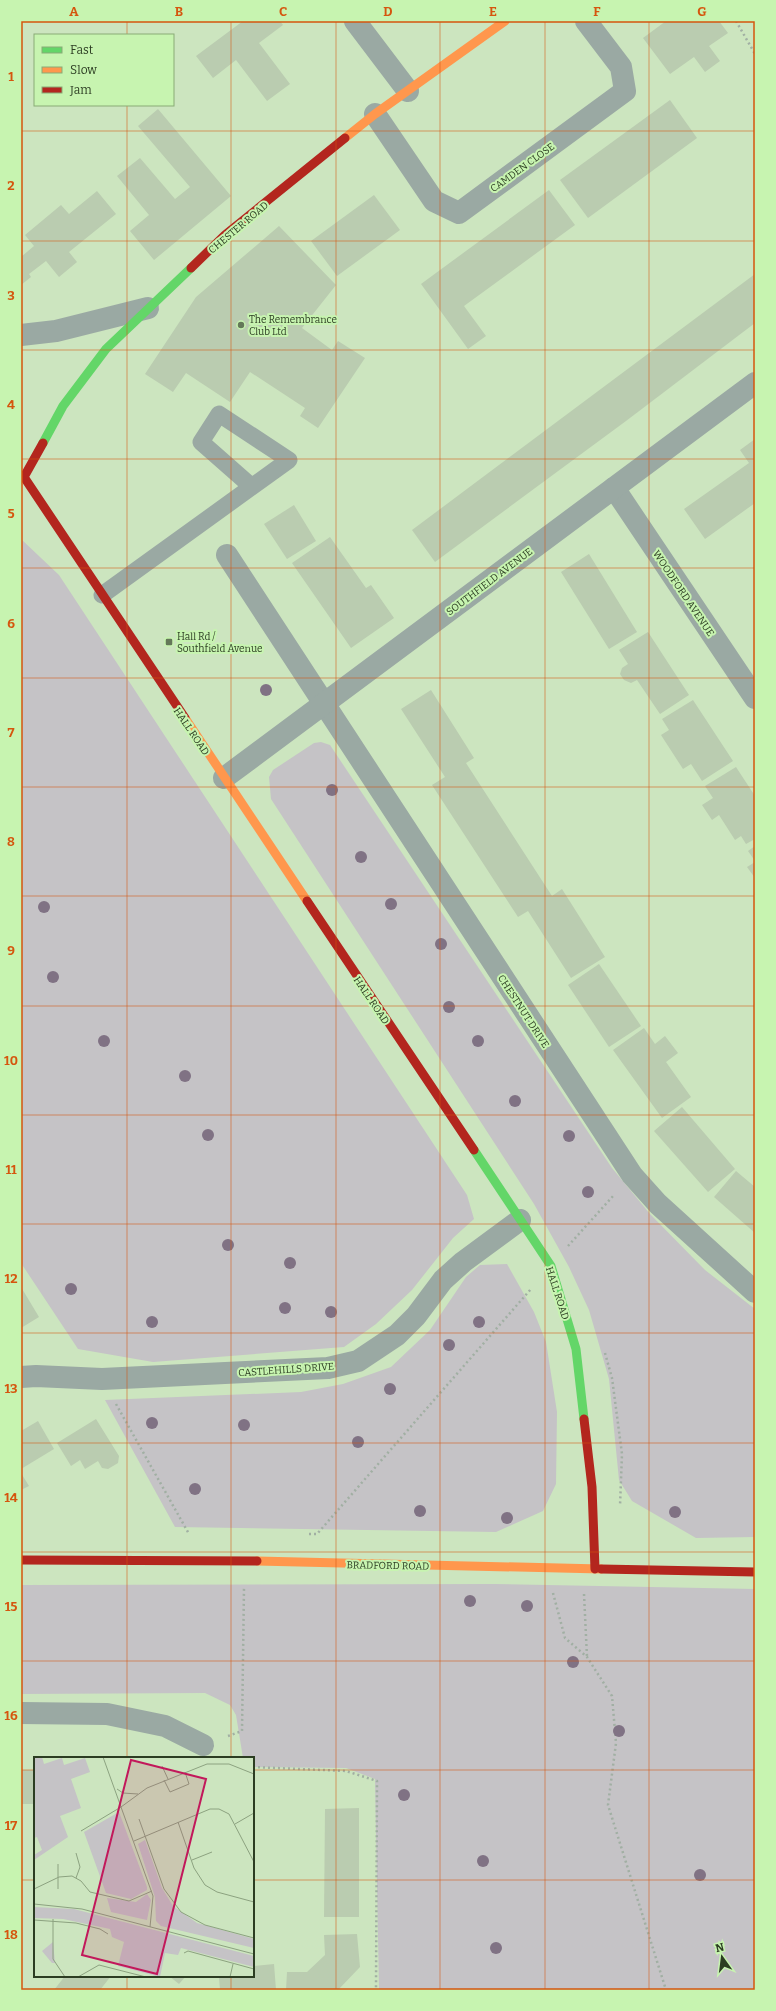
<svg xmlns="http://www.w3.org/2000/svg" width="776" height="2011" font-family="Bitter,serif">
  <rect width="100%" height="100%" fill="#cce5bf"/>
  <g fill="#c5c3c6">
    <path d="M21 539 59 575 467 1195 474 1219 453 1238 412 1290 376 1324 344 1347 153 1362 78 1349 21 1263Z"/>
    <path d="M321 742 330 745 612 1168 650 1214 705 1270 755 1309V1537L696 1538 632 1501 619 1480 609 1379 589 1310 569 1267 534 1204 271 799 269 777 273 770 314 743Z"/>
    <path d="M507 1264 534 1312 546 1342 557 1412 556 1484 543 1511 496 1532 175 1527 105 1400 301 1392 343 1384 391 1367 430 1330 466 1277 480 1265Z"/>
    <path d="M495 1584 755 1589V1990H379L375 1779 346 1768 253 1767V1758H243L236 1715 230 1705 205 1693 21 1694V1585Z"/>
  </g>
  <g fill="#baccb0">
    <path d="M243 21H280L283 25 259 43 290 84 267 101 236 60 213 78 196 56Z"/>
    <path d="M666 21H719L728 33 709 46 720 61 705 72 694 57 670 74 643 38Z"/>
    <path d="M670 100 697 138 588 218 560 180Z"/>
    <path d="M158 109 231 196 154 260 130 231 149 215 117 176 140 158 175 199 190 187 138 126Z"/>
    <path d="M549 190 575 225 464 306 486 336 468 349 421 284Z"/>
    <path d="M97 191 116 214 69 252 77 262 59 277 46 261 29 274 31 277 21 285V257L34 246 25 235 61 205 69 214Z"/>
    <path d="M374 195 400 230 337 276 311 241Z"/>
    <path d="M279 226 336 285 302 328 332 350 338 341 365 358 318 428 300 416 305 408 250 372 230 402 186 373 173 392 145 374 196 297Z"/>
    <path d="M755 274V323L626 421 435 562 412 530Z"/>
    <path d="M755 439V503L705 539 684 509 749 463 740 450Z"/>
    <path d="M294 505 316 541 287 559 264 524Z"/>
    <path d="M330 537 366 588 371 585 394 618 351 648 292 563Z"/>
    <path d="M589 554 637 632 609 649 561 572Z"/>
    <path d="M648 632 689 695 660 714 637 680 631 683 624 680 620 674 622 668 628 664 619 650Z"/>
    <path d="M431 690 474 758 466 763 552 896 562 889 605 957 571 978 528 911 518 917 432 785 445 777 401 709Z"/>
    <path d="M693 700 733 761 702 781 691 764 683 769 661 735 669 730 662 719Z"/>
    <path d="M736 767 755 796V839L746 844 741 836 735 840 719 815 712 820 702 805 713 798 705 786Z"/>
    <path d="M755 846V861L748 851Z"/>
    <path d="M755 862V878L747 867Z"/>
    <path d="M599 964 641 1026 609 1047 568 985Z"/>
    <path d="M644 1028 655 1044 665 1036 678 1053 666 1062 691 1097 662 1118 613 1050Z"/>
    <path d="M682 1107 735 1169 708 1192 654 1131Z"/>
    <path d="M736 1171 755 1187V1233L714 1197Z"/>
    <path d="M21 1287 39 1317 21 1328Z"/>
    <path d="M96 1419 119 1456 118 1463 108 1469 102 1468 98 1461 85 1469 80 1460 71 1466 57 1443Z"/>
    <path d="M38 1421 54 1449 21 1469V1431Z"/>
    <path d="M21 1473 29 1486 21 1490Z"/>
    <rect x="21" y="1770" width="14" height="34"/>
    <path d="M359 1808V1917H324L325 1809Z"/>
    <path d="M357 1934 360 1967 338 1990H286L287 1972H307L325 1955 324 1935Z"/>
    <path d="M274 1964 276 1990H220L219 1977 253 1976V1966Z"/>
    <path d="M65 1976H111L100 1990H54Z"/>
    <path d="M169 1976H186L179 1984Z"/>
  </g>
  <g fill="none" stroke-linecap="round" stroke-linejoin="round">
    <g stroke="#a1afa3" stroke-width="2.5" stroke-dasharray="2 3" stroke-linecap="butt">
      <path d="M736 21 755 54"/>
      <path d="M568 1246 614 1195"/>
      <path d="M605 1353 612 1378 622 1454 620 1506"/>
      <path d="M116 1404 189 1534"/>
      <path d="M309 1534H317L531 1289"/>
      <path d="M553 1593 565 1638 587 1657 612 1696 616 1743 608 1805 666 1990"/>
      <path d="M584 1594 587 1657"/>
      <path d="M228 1736 242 1731 244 1587"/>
      <path d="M253 1767 346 1771 377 1781 376 1990"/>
    </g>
    <path stroke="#9aa9a3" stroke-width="17" d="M102 595 289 460 219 414 201 442 251 486"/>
    <g stroke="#9aa9a3" stroke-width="22">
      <path d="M355 21 408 91"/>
      <path d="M375 114 434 201 459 213 625 91 621 67 586 21"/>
      <path d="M21 335 56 331 148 308"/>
      <path d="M614 488 755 698"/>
      <path d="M227 555 632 1175 658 1204 755 1292"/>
      <path d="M224 778 755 383"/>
      <path d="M21 1377 36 1376 102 1379 328 1368 358 1361 397 1335 416 1316 443 1280 463 1262 520 1220"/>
      <path d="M21 1713 107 1714 165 1726 203 1745"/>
    </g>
    <g stroke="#63d668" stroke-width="9">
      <path d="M43 443 63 406 106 349 191 268"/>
      <path d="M474 1150 551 1266 576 1349 584 1419"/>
    </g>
    <g stroke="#ff974d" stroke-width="9">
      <path d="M345 138 375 114 505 21"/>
      <path d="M185 718 307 901"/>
      <path d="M257 1561 601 1569"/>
    </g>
    <g stroke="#b3261e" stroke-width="9">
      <path d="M191 268 225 235 345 138"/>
      <path d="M43 443 24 477 185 718"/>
      <path d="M307 901 474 1150"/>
      <path d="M584 1419 592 1487 595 1569"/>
      <path d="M21 1560 257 1561"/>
      <path d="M601 1569 755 1572"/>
    </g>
  </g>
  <g fill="#807284">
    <circle cx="266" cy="690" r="6"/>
    <circle cx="332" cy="790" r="6"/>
    <circle cx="361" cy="857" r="6"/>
    <circle cx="391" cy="904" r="6"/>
    <circle cx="44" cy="907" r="6"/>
    <circle cx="441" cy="944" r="6"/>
    <circle cx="53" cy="977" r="6"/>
    <circle cx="449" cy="1007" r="6"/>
    <circle cx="104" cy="1041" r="6"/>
    <circle cx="478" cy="1041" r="6"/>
    <circle cx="185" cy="1076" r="6"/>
    <circle cx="515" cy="1101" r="6"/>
    <circle cx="208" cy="1135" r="6"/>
    <circle cx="569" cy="1136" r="6"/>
    <circle cx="588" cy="1192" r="6"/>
    <circle cx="228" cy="1245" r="6"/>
    <circle cx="290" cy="1263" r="6"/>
    <circle cx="71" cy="1289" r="6"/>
    <circle cx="285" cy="1308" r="6"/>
    <circle cx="331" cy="1312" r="6"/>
    <circle cx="152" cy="1322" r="6"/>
    <circle cx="479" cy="1322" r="6"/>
    <circle cx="449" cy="1345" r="6"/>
    <circle cx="390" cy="1389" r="6"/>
    <circle cx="152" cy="1423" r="6"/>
    <circle cx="244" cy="1425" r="6"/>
    <circle cx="358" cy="1442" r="6"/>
    <circle cx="195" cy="1489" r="6"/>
    <circle cx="420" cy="1511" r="6"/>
    <circle cx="675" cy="1512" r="6"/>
    <circle cx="507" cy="1518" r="6"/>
    <circle cx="470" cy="1601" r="6"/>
    <circle cx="527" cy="1606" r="6"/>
    <circle cx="573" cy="1662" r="6"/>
    <circle cx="619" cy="1731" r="6"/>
    <circle cx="404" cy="1795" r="6"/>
    <circle cx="483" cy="1861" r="6"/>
    <circle cx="700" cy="1875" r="6"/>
    <circle cx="496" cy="1948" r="6"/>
  </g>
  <path fill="none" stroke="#d5560e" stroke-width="1" stroke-opacity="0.55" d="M127 21V35M231 21V1758M336 21V1990M440 21V1990M545 21V1990M649 21V1990M127 105V1758M21 131H755M21 241H755M21 350H755M21 459H755M21 568H755M21 678H755M21 787H755M21 896H755M21 1006H755M21 1115H755M21 1224H755M21 1333H755M21 1443H755M21 1552H755M21 1661H755M21 1770H35M253 1770H755M21 1880H35M253 1880H755M127 1976V1990M231 1976V1990"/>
  <g fill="#647859" stroke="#c7f4b0" stroke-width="1.5">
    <circle cx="241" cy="325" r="4"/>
    <rect x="165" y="638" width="8" height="8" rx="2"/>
  </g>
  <g text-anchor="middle" stroke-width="4" stroke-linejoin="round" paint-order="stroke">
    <g font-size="10" fill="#2c3d22" stroke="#c7f4b0">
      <text transform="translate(522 167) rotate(-36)" y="4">CAMDEN CLOSE</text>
      <text transform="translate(238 227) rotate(-40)" y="4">CHESTER ROAD</text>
      <text transform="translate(489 581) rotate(-37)" y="4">SOUTHFIELD AVENUE</text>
      <text transform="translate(684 593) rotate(56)" y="4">WOODFORD AVENUE</text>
      <text transform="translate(192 731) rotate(56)" y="4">HALL ROAD</text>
      <text transform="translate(372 1000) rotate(56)" y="4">HALL ROAD</text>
      <text transform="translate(524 1011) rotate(57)" y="4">CHESTNUT DRIVE</text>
      <text transform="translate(558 1293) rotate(72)" y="4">HALL ROAD</text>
      <text transform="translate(286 1369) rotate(-4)" y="4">CASTLEHILLS DRIVE</text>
      <text transform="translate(388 1565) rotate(1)" y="4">BRADFORD ROAD</text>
    </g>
    <g font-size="10" fill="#2c3d22" stroke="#c7f4b0" text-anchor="start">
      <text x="249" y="323">The Remembrance<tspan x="249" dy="12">Club Ltd</tspan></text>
      <text x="177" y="640">Hall Rd /<tspan x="177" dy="12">Southfield Avenue</tspan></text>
    </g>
  </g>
  <g transform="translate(34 1757)">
    <rect width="220" height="220" fill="#cce5bf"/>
    <path d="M0 0H8L10 7 28 1 30 8 51 1 56 15 37 22 47 51 26 59 34 80 0 103V98L8 93 3 80 0 81ZM85 55 113 130V133L97 142 72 136 50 75ZM111 83 128 131 139 149 163 166 220 182V191L127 169 122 164 121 140 104 87ZM113 137 117 143 113 163 77 155 73 141 102 145ZM0 150 40 152 220 199V210L147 191 144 198 131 196 126 220 84 209 90 185 78 180 76 172 29 162 0 161ZM19 185 21 206H18L8 194Z" fill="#c5c3c6"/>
    <path fill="none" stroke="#8ca280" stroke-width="1" d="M128 9 134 22M130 23 136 35 155 27 151 15M83 32 89 36 104 37M105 62 130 132 147 155 171 168 220 181M144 65 160 111 171 128 183 135 220 145M201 67 220 56M47 74 87 50 69 0M100 84 176 52H185L195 57 220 105M42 96 46 110 42 121M158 103 178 95M24 107V132M0 132 25 120 38 119 47 124 56 135 95 144 118 134M0 147 48 152 220 197M19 162V202L31 220M0 163 42 166 66 172 74 177M116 170 119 139 87 50 113 31 173 7H195L220 17M150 196 154 194 220 212M44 220 65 208 112 220M196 220 199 207"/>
    <path fill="#c2185b" fill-opacity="0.15" stroke="#c2185b" stroke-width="2" d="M97 3 172 22 123 217 48 198Z"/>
    <rect width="220" height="220" fill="none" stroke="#2c3d22" stroke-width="2"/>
  </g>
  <rect width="776" height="2011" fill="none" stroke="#c7f4b0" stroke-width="44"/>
  <rect x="34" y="34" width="140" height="72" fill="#c7f4b0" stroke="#89ab77"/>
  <rect x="42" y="47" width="20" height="6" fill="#63d668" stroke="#89ab77"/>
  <text x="70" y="54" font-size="12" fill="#2c3d22">Fast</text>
  <rect x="42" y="67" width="20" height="6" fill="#ff974d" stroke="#89ab77"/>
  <text x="70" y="74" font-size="12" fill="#2c3d22">Slow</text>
  <rect x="42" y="87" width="20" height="6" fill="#b3261e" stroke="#89ab77"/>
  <text x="70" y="94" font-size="12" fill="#2c3d22">Jam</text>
  <g transform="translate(722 1957) rotate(346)" stroke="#c7f4b0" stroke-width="3" paint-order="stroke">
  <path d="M0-3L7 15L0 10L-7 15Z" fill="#2c3d22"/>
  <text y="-6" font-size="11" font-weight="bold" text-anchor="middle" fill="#2c3d22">N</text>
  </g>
  <rect x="22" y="22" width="732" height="1967" fill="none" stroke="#d5560e" stroke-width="1.5"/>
  <g font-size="13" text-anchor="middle" font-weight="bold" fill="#d5560e">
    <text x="74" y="16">A</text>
    <text x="179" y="16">B</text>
    <text x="283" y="16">C</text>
    <text x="388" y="16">D</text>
    <text x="493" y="16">E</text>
    <text x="597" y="16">F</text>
    <text x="702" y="16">G</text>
    <text x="11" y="81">1</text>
    <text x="11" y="190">2</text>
    <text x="11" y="300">3</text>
    <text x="11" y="409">4</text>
    <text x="11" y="518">5</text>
    <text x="11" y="628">6</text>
    <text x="11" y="737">7</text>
    <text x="11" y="846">8</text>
    <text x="11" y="955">9</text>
    <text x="11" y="1065">10</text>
    <text x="11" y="1174">11</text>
    <text x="11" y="1283">12</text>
    <text x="11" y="1393">13</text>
    <text x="11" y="1502">14</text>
    <text x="11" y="1611">15</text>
    <text x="11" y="1720">16</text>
    <text x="11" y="1830">17</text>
    <text x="11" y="1939">18</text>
  </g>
</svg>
